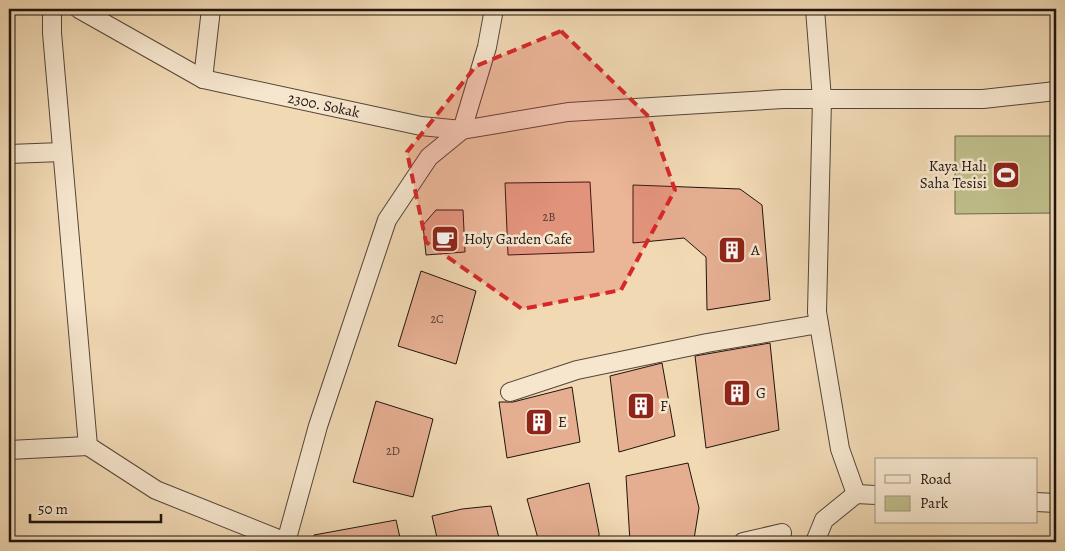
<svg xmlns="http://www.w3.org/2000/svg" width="1065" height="551" font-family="Alegreya,serif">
  <rect width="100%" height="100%" fill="#f1d9b4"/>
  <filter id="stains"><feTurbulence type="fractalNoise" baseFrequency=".004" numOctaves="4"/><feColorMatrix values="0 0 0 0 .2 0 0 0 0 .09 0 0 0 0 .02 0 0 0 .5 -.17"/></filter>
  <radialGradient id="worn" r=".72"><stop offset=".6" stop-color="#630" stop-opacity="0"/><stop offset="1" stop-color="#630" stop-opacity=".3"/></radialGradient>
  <path fill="#bebe8a" stroke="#6e694c" d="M955 136H1056V213L955 214Z"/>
  <g fill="#e5ae91" stroke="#1f140f">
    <path d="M590 182 594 252 508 255 505 183Z"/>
    <path d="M633 185 740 189 762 205 770 300 707 310 706 257 684 238 633 243Z"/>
    <path d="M436 210H463L465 252 426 255 423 225Z"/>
    <path d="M421 271 476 291 456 364 398 346Z"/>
    <path d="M770 343 779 430 706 448 695 356Z"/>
    <path d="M662 363 675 436 619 452 610 376Z"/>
    <path d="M572 387 580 442 507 458 499 402H513Z"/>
    <path d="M376 401 433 419 413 497 353 482Z"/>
    <path d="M688 463 699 508 694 539 681 542H630L626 476Z"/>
    <path d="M589 483 599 533V542H539L527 499Z"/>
    <path d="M491 506 500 542H438L432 516 462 509Z"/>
    <path d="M396 520 401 542H315L314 535Z"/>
  </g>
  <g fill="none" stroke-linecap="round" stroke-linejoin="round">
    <g stroke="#544538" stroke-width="20">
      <g id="minor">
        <path d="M52 9V33L88 446 156 490 286 542"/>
        <path id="s1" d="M79 9 203 79 421 126 462 130 487 47 494 9"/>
        <path d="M815 9 822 99 817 312 840 449 856 494"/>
        <path d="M203 79 211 9"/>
        <path d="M9 154 62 152"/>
        <path d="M510 392 577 370 707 343 819 324"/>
        <path d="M9 450 88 446"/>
        <path d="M856 494 876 495"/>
        <path d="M1036 502 1056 503"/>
        <path d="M286 542 318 426 387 220 429 157 462 130 568 112 783 99H983L1056 91"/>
        <path d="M743 542 782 533"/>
        <path d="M815 542 824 520 856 494"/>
      </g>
    </g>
    <use href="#minor" stroke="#f6e6ce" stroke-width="18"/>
  </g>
  <path fill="#d62828" fill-opacity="0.2" stroke="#d62828" stroke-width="4" stroke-dasharray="10 6" stroke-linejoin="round" d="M561 31 649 117 675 190 621 290 522 309 426 242 407 152 476 66Z"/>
  <defs>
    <g id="stadium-square" transform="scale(1.4375)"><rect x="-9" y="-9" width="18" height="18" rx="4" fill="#8f2418" stroke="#f6e6ce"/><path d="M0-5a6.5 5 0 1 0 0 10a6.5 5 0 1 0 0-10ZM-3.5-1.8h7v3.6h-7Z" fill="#fff"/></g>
    <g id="cafe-square" transform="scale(1.4375)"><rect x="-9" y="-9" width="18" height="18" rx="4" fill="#8f2418" stroke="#f6e6ce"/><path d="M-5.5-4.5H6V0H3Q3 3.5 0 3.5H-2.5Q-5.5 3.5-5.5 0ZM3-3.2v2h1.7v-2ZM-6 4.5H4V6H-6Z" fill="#fff"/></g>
    <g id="building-square" transform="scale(1.4375)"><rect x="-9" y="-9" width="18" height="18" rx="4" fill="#8f2418" stroke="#f6e6ce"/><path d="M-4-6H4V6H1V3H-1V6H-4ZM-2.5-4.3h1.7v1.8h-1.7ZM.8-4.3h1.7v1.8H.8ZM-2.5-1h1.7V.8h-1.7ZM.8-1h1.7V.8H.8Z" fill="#fff"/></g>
  </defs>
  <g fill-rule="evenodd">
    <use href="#stadium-square" x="1006" y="175"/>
    <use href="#cafe-square" x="445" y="239"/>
    <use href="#building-square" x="732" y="250"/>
    <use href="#building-square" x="737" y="393"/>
    <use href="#building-square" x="641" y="406"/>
    <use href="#building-square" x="539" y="422"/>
  </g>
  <g text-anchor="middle" stroke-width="5" stroke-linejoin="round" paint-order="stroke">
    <g font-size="12" fill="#503a30">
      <text x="549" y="221">2B</text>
      <text x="437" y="323">2C</text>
      <text x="393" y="455">2D</text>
    </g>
    <g font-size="15" fill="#1f140f" stroke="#f6e6ce">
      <text dy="5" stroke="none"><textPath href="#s1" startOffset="266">2300. Sokak</textPath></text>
    </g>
    <g font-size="15" fill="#1f140f" stroke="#f6e6ce" text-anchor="start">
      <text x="987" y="171" text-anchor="end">Kaya Halı<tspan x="987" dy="17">Saha Tesisi</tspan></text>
      <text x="464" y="244">Holy Garden Cafe</text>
      <text x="751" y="255">A</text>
      <text x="756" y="398">G</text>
      <text x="660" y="411">F</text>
      <text x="558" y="427">E</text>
    </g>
  </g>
  <rect width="1065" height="551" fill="none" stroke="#f1d9b4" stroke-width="30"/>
  <rect x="10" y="10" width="1045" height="531" fill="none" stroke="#1f140f" stroke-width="2.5"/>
  <rect x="15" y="15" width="1035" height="521" fill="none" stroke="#1f140f"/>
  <rect x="875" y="458" width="162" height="65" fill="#f6e6ce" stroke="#a09282"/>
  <rect x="885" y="475" width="25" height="8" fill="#f6e6ce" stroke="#a09282"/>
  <text x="920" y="484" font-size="15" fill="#1f140f">Road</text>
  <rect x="885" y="496" width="25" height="15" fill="#bebe8a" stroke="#a09282"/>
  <text x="920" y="508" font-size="15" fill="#1f140f">Park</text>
  <path d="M30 514v8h131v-8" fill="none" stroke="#1f140f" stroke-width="2.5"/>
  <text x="38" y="514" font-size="15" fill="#1f140f" stroke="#f6e6ce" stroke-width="4" paint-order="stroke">50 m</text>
  <rect width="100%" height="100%" filter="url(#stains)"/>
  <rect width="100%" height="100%" fill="url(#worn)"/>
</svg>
